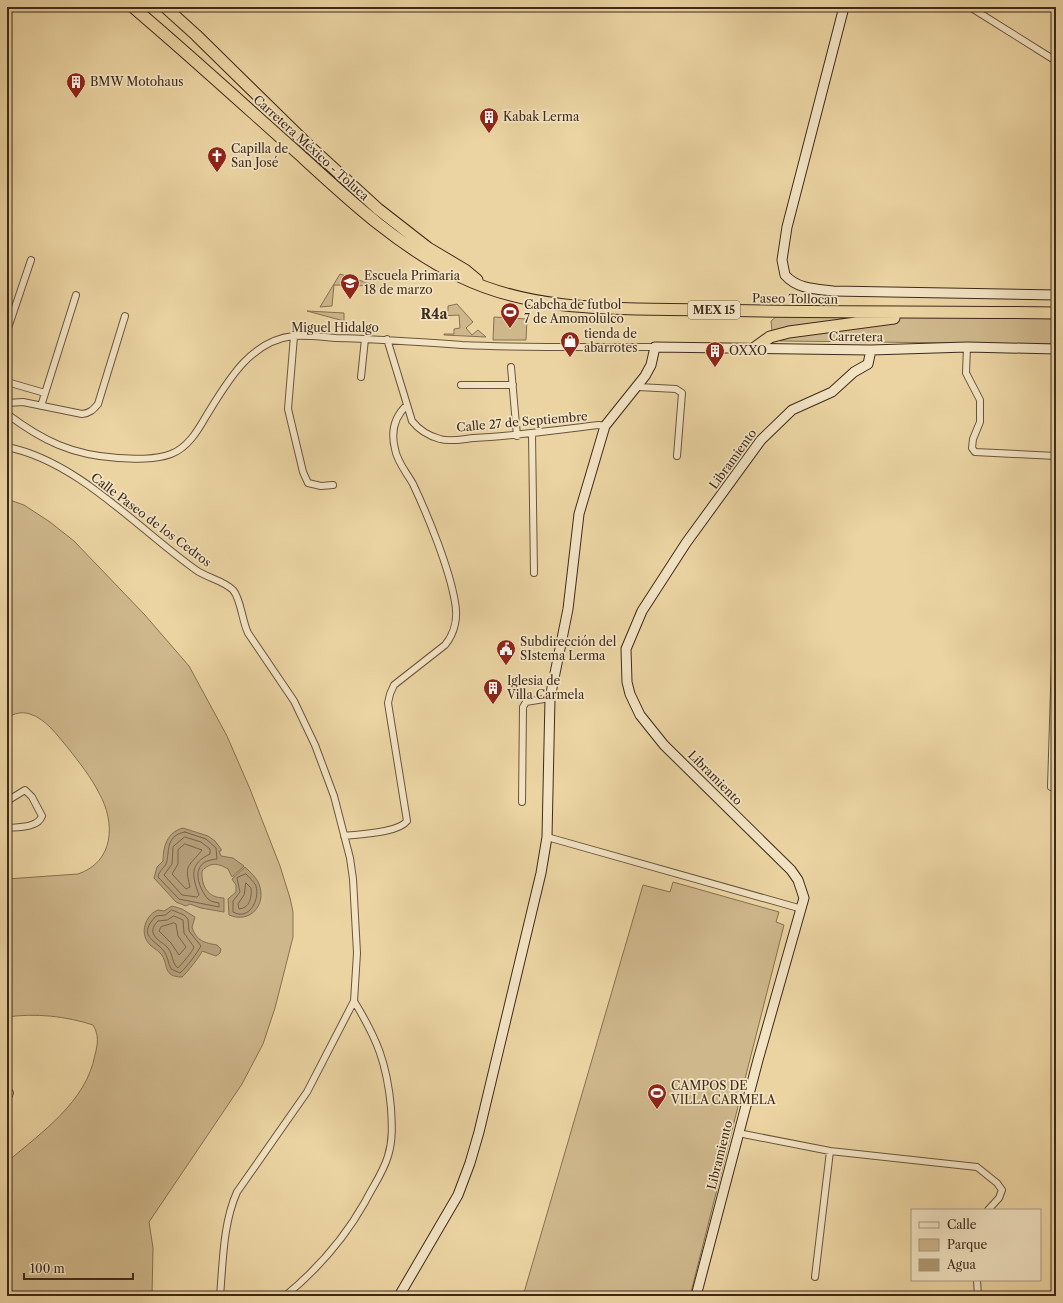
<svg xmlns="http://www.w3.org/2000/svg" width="1063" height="1303" font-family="'Libre Caslon Text',serif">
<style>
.green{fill:#ceb78b;stroke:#867053}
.water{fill:#b19a74;stroke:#836d50}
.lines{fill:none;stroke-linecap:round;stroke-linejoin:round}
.shore{stroke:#786248;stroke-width:1}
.street-casing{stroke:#6a543d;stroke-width:8}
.secondary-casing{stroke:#3f2a1b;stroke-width:11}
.highway-casing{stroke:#3f2a1b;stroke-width:13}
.street{stroke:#f2e3c3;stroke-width:6}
.secondary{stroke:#f2e3c3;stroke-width:9}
.highway{stroke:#ebd4a2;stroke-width:11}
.labels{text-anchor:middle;stroke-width:3.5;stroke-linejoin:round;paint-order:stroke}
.shield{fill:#f2e3c3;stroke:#75624d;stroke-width:1}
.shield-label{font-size:11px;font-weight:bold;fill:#3f2a1b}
.poi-label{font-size:12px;fill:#3f2a1b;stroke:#f2e3c3;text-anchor:start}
.street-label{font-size:12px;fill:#3f2a1b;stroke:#f2e3c3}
.quarter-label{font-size:14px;font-weight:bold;fill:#3f2a1b;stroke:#f2e3c3}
</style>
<rect width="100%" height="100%" fill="#ebd4a2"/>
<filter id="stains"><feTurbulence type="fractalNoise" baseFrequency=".005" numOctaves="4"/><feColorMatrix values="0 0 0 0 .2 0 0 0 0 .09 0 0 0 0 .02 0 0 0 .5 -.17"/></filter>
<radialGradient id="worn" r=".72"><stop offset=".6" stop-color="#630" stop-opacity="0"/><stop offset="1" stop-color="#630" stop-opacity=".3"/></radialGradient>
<!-- green -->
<path class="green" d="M340,274L377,286L334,285L332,306L320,307Z
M457,304L473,322L466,328L472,335L478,330L486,337L444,335V334H454V329L460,328L459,315L441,316V312L448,311V306Z
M307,311L344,313V321Z
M921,313L1056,319V344L780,341L772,331L771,321L777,316Z
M494,317L527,319L526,340H493Z
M7,499L24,505L50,522L74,541L144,614L189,666L227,736L250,789L280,866L290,898L293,912V937L275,1008L263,1044L242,1084L149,1222L153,1248L152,1296H7V1162C42,1132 86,1102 95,1055C98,1043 99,1035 93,1025C66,1016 35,1013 7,1017V879L78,874C114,862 116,823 99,793C91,777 79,762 68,748C57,735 46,719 30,714C21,711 15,714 7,717Z
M673,882L779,912L776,922L784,925L690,1296H523L643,885L670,892Z"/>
<!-- water -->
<path class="water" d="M183,828L208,836L215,841L221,849V851H219L221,856L233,858L244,866L232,877L228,869C218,863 210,862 202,871C201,886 208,898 224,898V912L201,908L190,904L186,906L176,902L154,878L157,867L163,861C163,847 167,832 183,828Z
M245,867C250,872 257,878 259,884C267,905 250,924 229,915L228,899L236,892V885L232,879Z
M172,906L182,909L195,917L192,927C196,941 205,943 217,945L221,949L220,953L216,956L202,951C202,954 185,975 182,977C162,977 169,964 161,954C157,949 150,947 147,941C140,930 147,914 158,910L164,911Z"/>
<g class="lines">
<!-- shore -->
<path class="shore" d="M185,832L206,839L216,848L217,859C210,860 202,861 199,869C195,877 202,893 208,899C211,902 215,902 219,903V907L179,899L158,877C159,870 166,867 167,861C169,849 167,835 185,832Z
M185,837L201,842L210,849V854C189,864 192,876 199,895L197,897L182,895L164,875L172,864L173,847Z
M185,844L202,850C189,867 184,863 190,887L186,889L172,874L178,864V850Z
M246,874C249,878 254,881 256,886C260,900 249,921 233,912V901L240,892L237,878Z
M246,883L251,888C252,897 250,908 239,909L238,904L244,895Z
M172,910L184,915L188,919L189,931L201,946C197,953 187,967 180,973L171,969C168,963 168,957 164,951C154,939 137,936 156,916L165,915Z
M174,916L183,920L184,933L194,947C193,951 181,965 178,968C172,964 173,954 168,948C164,943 157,941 154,935C151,930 154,925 158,921L167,920Z
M174,923L176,924L178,936L186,947L179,955L171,943L159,931L161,927Z"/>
<!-- street casing -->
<g class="street-casing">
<path id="street" d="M970,7L1056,61
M7,331L31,260
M294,336L288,409L303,472L308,483L321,486L333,485
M387,339L412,421C419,430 429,436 440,439C450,442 463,439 474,438C516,436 557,430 599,425L605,426
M967,347L966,373L980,400V422L973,439L972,448L975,452L1056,456
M511,367L517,436
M361,377L365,339
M7,382L45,393
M461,385H513
M638,387L676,389L682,393L677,456
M7,403L23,402L82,414C90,413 93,410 98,404L125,316
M41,406L76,295
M7,414C43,441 72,455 118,458C135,459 155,460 171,454C187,448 197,432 205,418C226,384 249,341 293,336C307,335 323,337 336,338C378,339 420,342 462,345C526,348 591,347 655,347
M532,434L534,573
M7,447C78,461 138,529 196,570C207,578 223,580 233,590C241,599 242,621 248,633L294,701L315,745L334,796L350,858L353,879L357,953L354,1001L307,1092L237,1192C223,1223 223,1262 220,1296
M1051,787L1056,626
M7,801L25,790L32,797L42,816C38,828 18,827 7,828
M522,802L523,707L526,702L550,698
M344,836C360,834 398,833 407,821L388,703L390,694L394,685L445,645C455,633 458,617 455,602C449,567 428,516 413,484C407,473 397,462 395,449C391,433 394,417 407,405
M547,837L802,909
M7,1089L10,1093L7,1100
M738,1133L830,1151L977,1167L997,1183L1002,1190L999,1198L988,1210
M815,1277L830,1151
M977,1280L978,1296
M285,1296C318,1269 344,1239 365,1202C373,1186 383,1173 388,1156C393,1140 392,1125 391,1108C387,1063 377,1039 354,1001"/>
</g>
<!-- secondary casing -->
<g class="secondary-casing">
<path id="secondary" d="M844,7L787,227L782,260L785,275C797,289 816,289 833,291L1056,295
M399,1296L458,1195L470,1163L479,1132L541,873L547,837L550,698L568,609L579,514L605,426L645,376L651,365L655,347L871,350L967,347L1056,349
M696,1296L758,1060L804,898L798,880L791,870L664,745L640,715L630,694L627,682L626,649L642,611L686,543L761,440L792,410L832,392L854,372L868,364L871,350"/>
</g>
<!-- highway casing -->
<g class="highway-casing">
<path id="highway" d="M133,7L163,33C209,73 254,114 300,155C350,201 399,247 461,277C537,314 627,308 709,310C825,313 940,311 1056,313
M165,7L196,35L306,143L378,209L428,248L465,270L477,280
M756,347L770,337L789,332L894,318"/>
</g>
<!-- street -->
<use href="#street" class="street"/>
<!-- secondary -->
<use href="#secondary" class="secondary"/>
<!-- highway -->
<use href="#highway" class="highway"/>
</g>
<!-- icons -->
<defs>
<g id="building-pin" transform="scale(1)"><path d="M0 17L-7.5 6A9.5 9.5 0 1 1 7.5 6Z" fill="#8f2418" stroke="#f2e3c3"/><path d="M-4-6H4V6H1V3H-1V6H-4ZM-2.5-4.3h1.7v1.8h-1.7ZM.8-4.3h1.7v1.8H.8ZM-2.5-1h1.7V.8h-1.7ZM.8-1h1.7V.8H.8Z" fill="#fff"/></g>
<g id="church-pin" transform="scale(1)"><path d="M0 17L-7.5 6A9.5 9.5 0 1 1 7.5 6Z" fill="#8f2418" stroke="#f2e3c3"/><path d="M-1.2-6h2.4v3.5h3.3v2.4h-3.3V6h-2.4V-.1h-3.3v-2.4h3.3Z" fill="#fff"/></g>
<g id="school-pin" transform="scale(1)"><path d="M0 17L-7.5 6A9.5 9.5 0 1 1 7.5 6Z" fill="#8f2418" stroke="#f2e3c3"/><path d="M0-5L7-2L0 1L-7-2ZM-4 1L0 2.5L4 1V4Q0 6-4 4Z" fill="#fff"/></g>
<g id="stadium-pin" transform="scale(1)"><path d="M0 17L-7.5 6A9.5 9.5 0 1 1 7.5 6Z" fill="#8f2418" stroke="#f2e3c3"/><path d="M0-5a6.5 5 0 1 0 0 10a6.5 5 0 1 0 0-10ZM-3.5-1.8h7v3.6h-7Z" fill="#fff"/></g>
<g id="shop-pin" transform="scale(1)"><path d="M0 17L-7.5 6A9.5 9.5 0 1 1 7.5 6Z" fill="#8f2418" stroke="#f2e3c3"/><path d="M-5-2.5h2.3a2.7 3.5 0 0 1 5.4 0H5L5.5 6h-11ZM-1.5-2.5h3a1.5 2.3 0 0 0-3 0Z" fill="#fff"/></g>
<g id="civic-pin" transform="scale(1)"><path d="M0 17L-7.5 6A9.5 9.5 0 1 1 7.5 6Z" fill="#8f2418" stroke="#f2e3c3"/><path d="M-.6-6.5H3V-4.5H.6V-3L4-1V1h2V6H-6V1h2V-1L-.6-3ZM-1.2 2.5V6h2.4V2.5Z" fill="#fff"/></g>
</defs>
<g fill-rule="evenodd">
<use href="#building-pin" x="76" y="82"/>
<use href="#building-pin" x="489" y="117"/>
<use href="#church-pin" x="217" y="156"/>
<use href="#school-pin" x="350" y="283"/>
<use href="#stadium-pin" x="510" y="312"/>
<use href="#shop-pin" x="570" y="341"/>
<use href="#building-pin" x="715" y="351"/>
<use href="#civic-pin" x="506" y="649"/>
<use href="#building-pin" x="493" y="688"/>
<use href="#stadium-pin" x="657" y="1093"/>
</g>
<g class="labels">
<!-- shield labels -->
<rect class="shield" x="688" y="301" width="52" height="18" rx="3"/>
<g class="shield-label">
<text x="714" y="314">MEX 15</text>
</g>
<!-- poi labels -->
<g class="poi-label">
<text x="90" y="86">BMW Motohaus</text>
<text x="503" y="121">Kabak Lerma</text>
<text x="231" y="153">Capilla de<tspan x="231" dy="14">San José</tspan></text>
<text x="364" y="280">Escuela Primaria<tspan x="364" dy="14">18 de marzo</tspan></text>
<text x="524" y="309">Cabcha de futbol<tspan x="524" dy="14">7 de Amomolulco</tspan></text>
<text x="584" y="338">tienda de<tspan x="584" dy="14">abarrotes</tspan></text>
<text x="729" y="355">OXXO</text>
<text x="520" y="646">Subdirección del<tspan x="520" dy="14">SIstema Lerma</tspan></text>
<text x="507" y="685">Iglesia de<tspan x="507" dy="14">Villa Carmela</tspan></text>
<text x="671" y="1090">CAMPOS DE<tspan x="671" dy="14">VILLA CARMELA</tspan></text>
</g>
<!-- street labels -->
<g class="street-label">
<text transform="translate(311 148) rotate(42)" y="4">Carretera México - Toluca</text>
<text transform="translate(795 299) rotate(1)" y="4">Paseo Tollocan</text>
<text x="335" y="332">Miguel Hidalgo</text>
<text transform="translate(856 337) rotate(1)" y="4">Carretera</text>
<text transform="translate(522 422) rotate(-5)" y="4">Calle 27 de Septiembre</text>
<text transform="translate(733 459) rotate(-54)" y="4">Libramiento</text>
<text transform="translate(151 520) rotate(37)" y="4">Calle Paseo de los Cedros</text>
<text transform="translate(715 778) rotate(45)" y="4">Libramiento</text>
<text transform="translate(720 1155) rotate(-76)" y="4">Libramiento</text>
</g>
<!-- quarter labels -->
<g class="quarter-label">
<text x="434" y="319">R4a</text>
</g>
</g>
<!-- margin -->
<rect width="1063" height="1303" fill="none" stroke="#ebd4a2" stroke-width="24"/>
<rect x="8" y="8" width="1047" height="1287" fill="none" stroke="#3f2a1b" stroke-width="2"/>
<rect x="12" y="12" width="1039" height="1279" fill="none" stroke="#3f2a1b"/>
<!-- legend -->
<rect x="911" y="1209" width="130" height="72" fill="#f2e3c3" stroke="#aa9980"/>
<rect x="919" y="1222" width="20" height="6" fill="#f2e3c3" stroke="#aa9980"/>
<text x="947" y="1229" font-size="12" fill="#3f2a1b">Calle</text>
<rect x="919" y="1239" width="20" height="12" fill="#ceb78b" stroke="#aa9980"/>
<text x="947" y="1249" font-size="12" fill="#3f2a1b">Parque</text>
<rect x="919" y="1259" width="20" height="12" fill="#b19a74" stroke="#aa9980"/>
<text x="947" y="1269" font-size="12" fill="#3f2a1b">Agua</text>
<!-- scale -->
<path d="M24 1273v6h109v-6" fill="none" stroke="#3f2a1b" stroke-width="2"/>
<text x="30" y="1273" font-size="12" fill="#3f2a1b" stroke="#f2e3c3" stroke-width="3" paint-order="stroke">100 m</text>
<rect width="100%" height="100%" filter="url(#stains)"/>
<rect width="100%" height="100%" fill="url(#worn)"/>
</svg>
